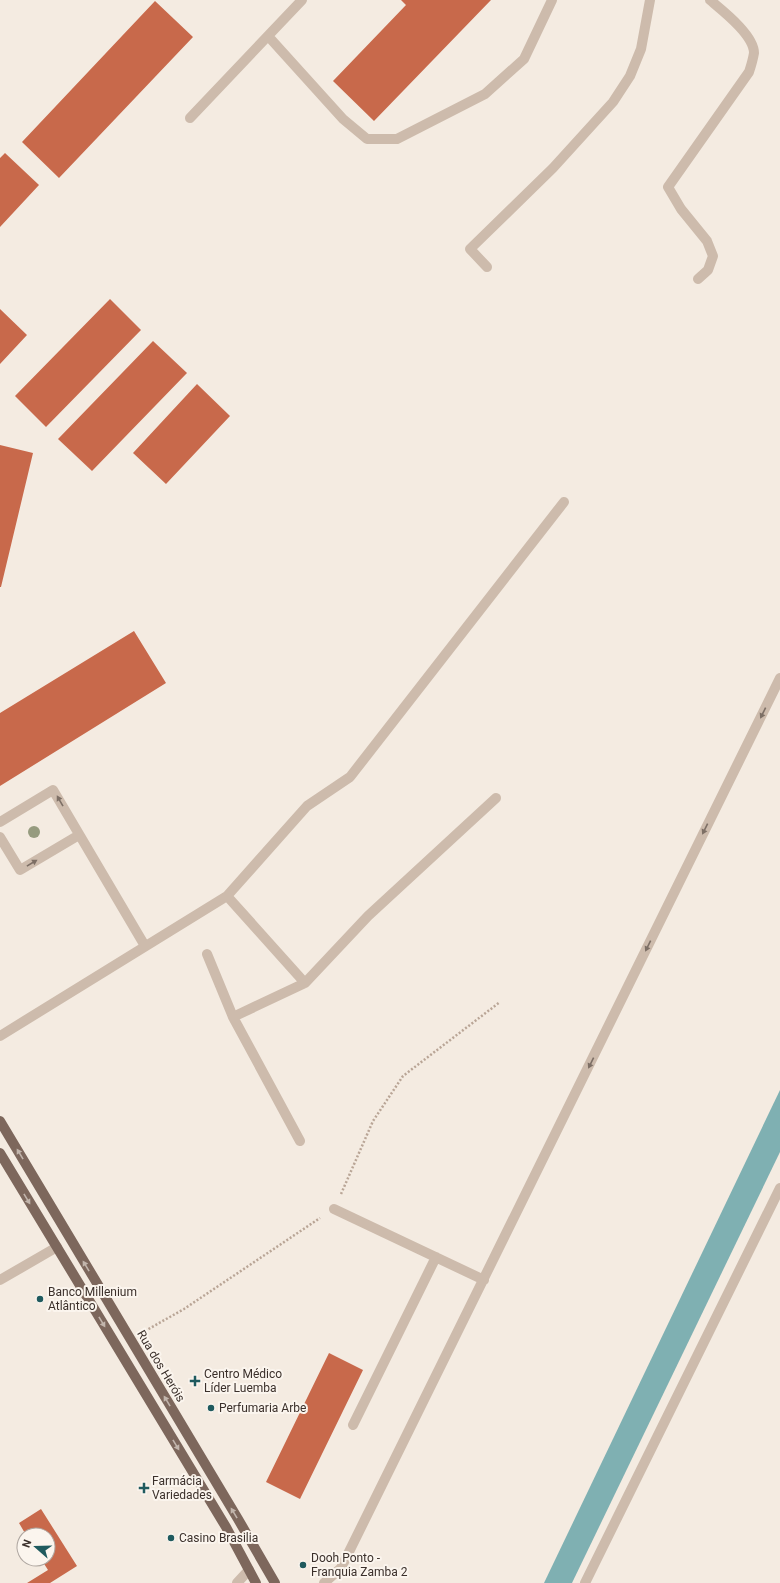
<svg xmlns="http://www.w3.org/2000/svg" width="780" height="1583" font-family="Roboto,sans-serif">
<style>
.water{fill:#7fb0b2}
.building{fill:#c8694b}
.lines{fill:none;stroke-linecap:round;stroke-linejoin:round}
.path{stroke:#b9a596;stroke-width:2.5;stroke-dasharray:2 2;stroke-linecap:butt}
.service{stroke:#cdbbac;stroke-width:10}
.minor{stroke:#cdbbac;stroke-width:10}
.primary{stroke:#7d675c;stroke-width:10}
.tree{fill:#969b7f}
.oneway{fill:#7d6f65}
.oneway2{fill:#c2b5ac}
.poi-dot{fill:#1f5a5e;stroke:#fbf5ee;stroke-width:1.5}
.labels{text-anchor:middle;stroke-width:4;stroke-linejoin:round;paint-order:stroke}
.poi-label{font-size:12px;fill:#3b302b;stroke:#fbf5ee;text-anchor:start}
.street-label{font-size:12px;fill:#3b302b;stroke:#fbf5ee}
</style>
<rect width="100%" height="100%" fill="#f4ebe1"/>
<!-- water -->
<path class="water" d="M780,1090V1152L572,1583H544Z"/>
<!-- building -->
<path class="building" d="M401,0H491L374,121L333,81L406,5Z
M155,1L193,37L59,178L22,142Z
M5,153L39,185L0,227V158Z
M110,299L141,330L46,427L15,396Z
M0,309L27,335L0,364Z
M153,341L187,373L92,471L58,439Z
M197,384L230,416L166,484L133,453Z
M0,445L33,453L1,587H0Z
M134,631L166,683L0,786V713Z
M329,1353L363,1370L300,1499L266,1482Z
M41,1509L77,1566L50,1583H27L48,1570L41,1559H48V1535H26L19,1523Z"/>
<g class="lines">
<!-- path -->
<path class="path" d="M341,1194L373,1121L403,1076L500,1002
M145,1331L184,1309L320,1218"/>
<!-- service -->
<path class="service" d="M268,36L343,119L367,139H397L485,94L524,59L552,0
M190,118L302,0
M487,267L470,249L553,168L613,102L630,76L641,49L650,0
M698,279L708,270L713,256L707,241L681,209L668,187L749,72C751,66 753,59 754,53C754,35 723,11 710,0
M0,822L53,790L145,946
M0,837L20,870L79,835
M227,896L305,983
M207,954L233,1017L300,1141
M233,1017L305,983L368,916L496,798
M0,1036L227,896L307,806L350,777L564,502"/>
<!-- minor -->
<path class="minor" d="M334,1209L484,1280
M0,1280L57,1247
M353,1425L436,1257
M237,1583L249,1570
M324,1583L341,1568L780,678
M585,1583L780,1188"/>
<!-- primary -->
<path class="primary" d="M0,1121L238,1519L275,1583
M0,1153L226,1527L256,1583"/>
</g>
<!-- trees -->
<circle class="tree" cx="34" cy="832" r="6"/>
<!-- one-way arrows -->
<defs><path id="oneway-solid" d="M-6-.8H1V-3.2L6.5 0L1 3.2V.8H-6Z"/></defs>
<g class="oneway">
<use href="#oneway-solid" transform="translate(763 713) rotate(116)"/>
<use href="#oneway-solid" transform="translate(60 801) rotate(-120)"/>
<use href="#oneway-solid" transform="translate(705 829) rotate(116)"/>
<use href="#oneway-solid" transform="translate(32 863) rotate(-31)"/>
<use href="#oneway-solid" transform="translate(648 946) rotate(116)"/>
<use href="#oneway-solid" transform="translate(591 1063) rotate(116)"/>
</g>
<g class="oneway2">
<use href="#oneway-solid" transform="translate(20 1154) rotate(-121)"/>
<use href="#oneway-solid" transform="translate(27 1199) rotate(59)"/>
<use href="#oneway-solid" transform="translate(86 1266) rotate(-121)"/>
<use href="#oneway-solid" transform="translate(102 1322) rotate(59)"/>
<use href="#oneway-solid" transform="translate(167 1401) rotate(-121)"/>
<use href="#oneway-solid" transform="translate(176 1445) rotate(59)"/>
<use href="#oneway-solid" transform="translate(234 1513) rotate(-121)"/>
</g>
<!-- markers -->
<g class="poi-dot">
<circle cx="40" cy="1299" r="4"/>
<path d="M193 1375h4v4h4v4h-4v4h-4v-4h-4v-4h4z"/>
<circle cx="211" cy="1408" r="4"/>
<path d="M142 1482h4v4h4v4h-4v4h-4v-4h-4v-4h4z"/>
<circle cx="171" cy="1538" r="4"/>
<circle cx="303" cy="1565" r="4"/>
</g>
<g class="labels">
<!-- poi labels -->
<g class="poi-label">
<text x="48" y="1296">Banco Millenium<tspan x="48" dy="14">Atlântico</tspan></text>
<text x="204" y="1378">Centro Médico<tspan x="204" dy="14">Líder Luemba</tspan></text>
<text x="219" y="1412">Perfumaria Arbe</text>
<text x="152" y="1485">Farmácia<tspan x="152" dy="14">Variedades</tspan></text>
<text x="179" y="1542">Casino Brasilia</text>
<text x="311" y="1562">Dooh Ponto -<tspan x="311" dy="14">Franquia Zamba 2</tspan></text>
</g>
<!-- street labels -->
<g class="street-label">
<text transform="translate(161 1366) rotate(59)" y="4">Rua dos Heróis</text>
</g>
</g>
<!-- north arrow -->
<g transform="translate(36 1547) rotate(290)"><circle r="19" fill="#fbf5ee" stroke="#aea6a0"/>
<path d="M0-3L7 15L0 10L-7 15Z" fill="#1f5a5e"/>
<text y="-6" font-size="11" font-weight="bold" text-anchor="middle" fill="#3b302b">N</text>
</g>
</svg>
